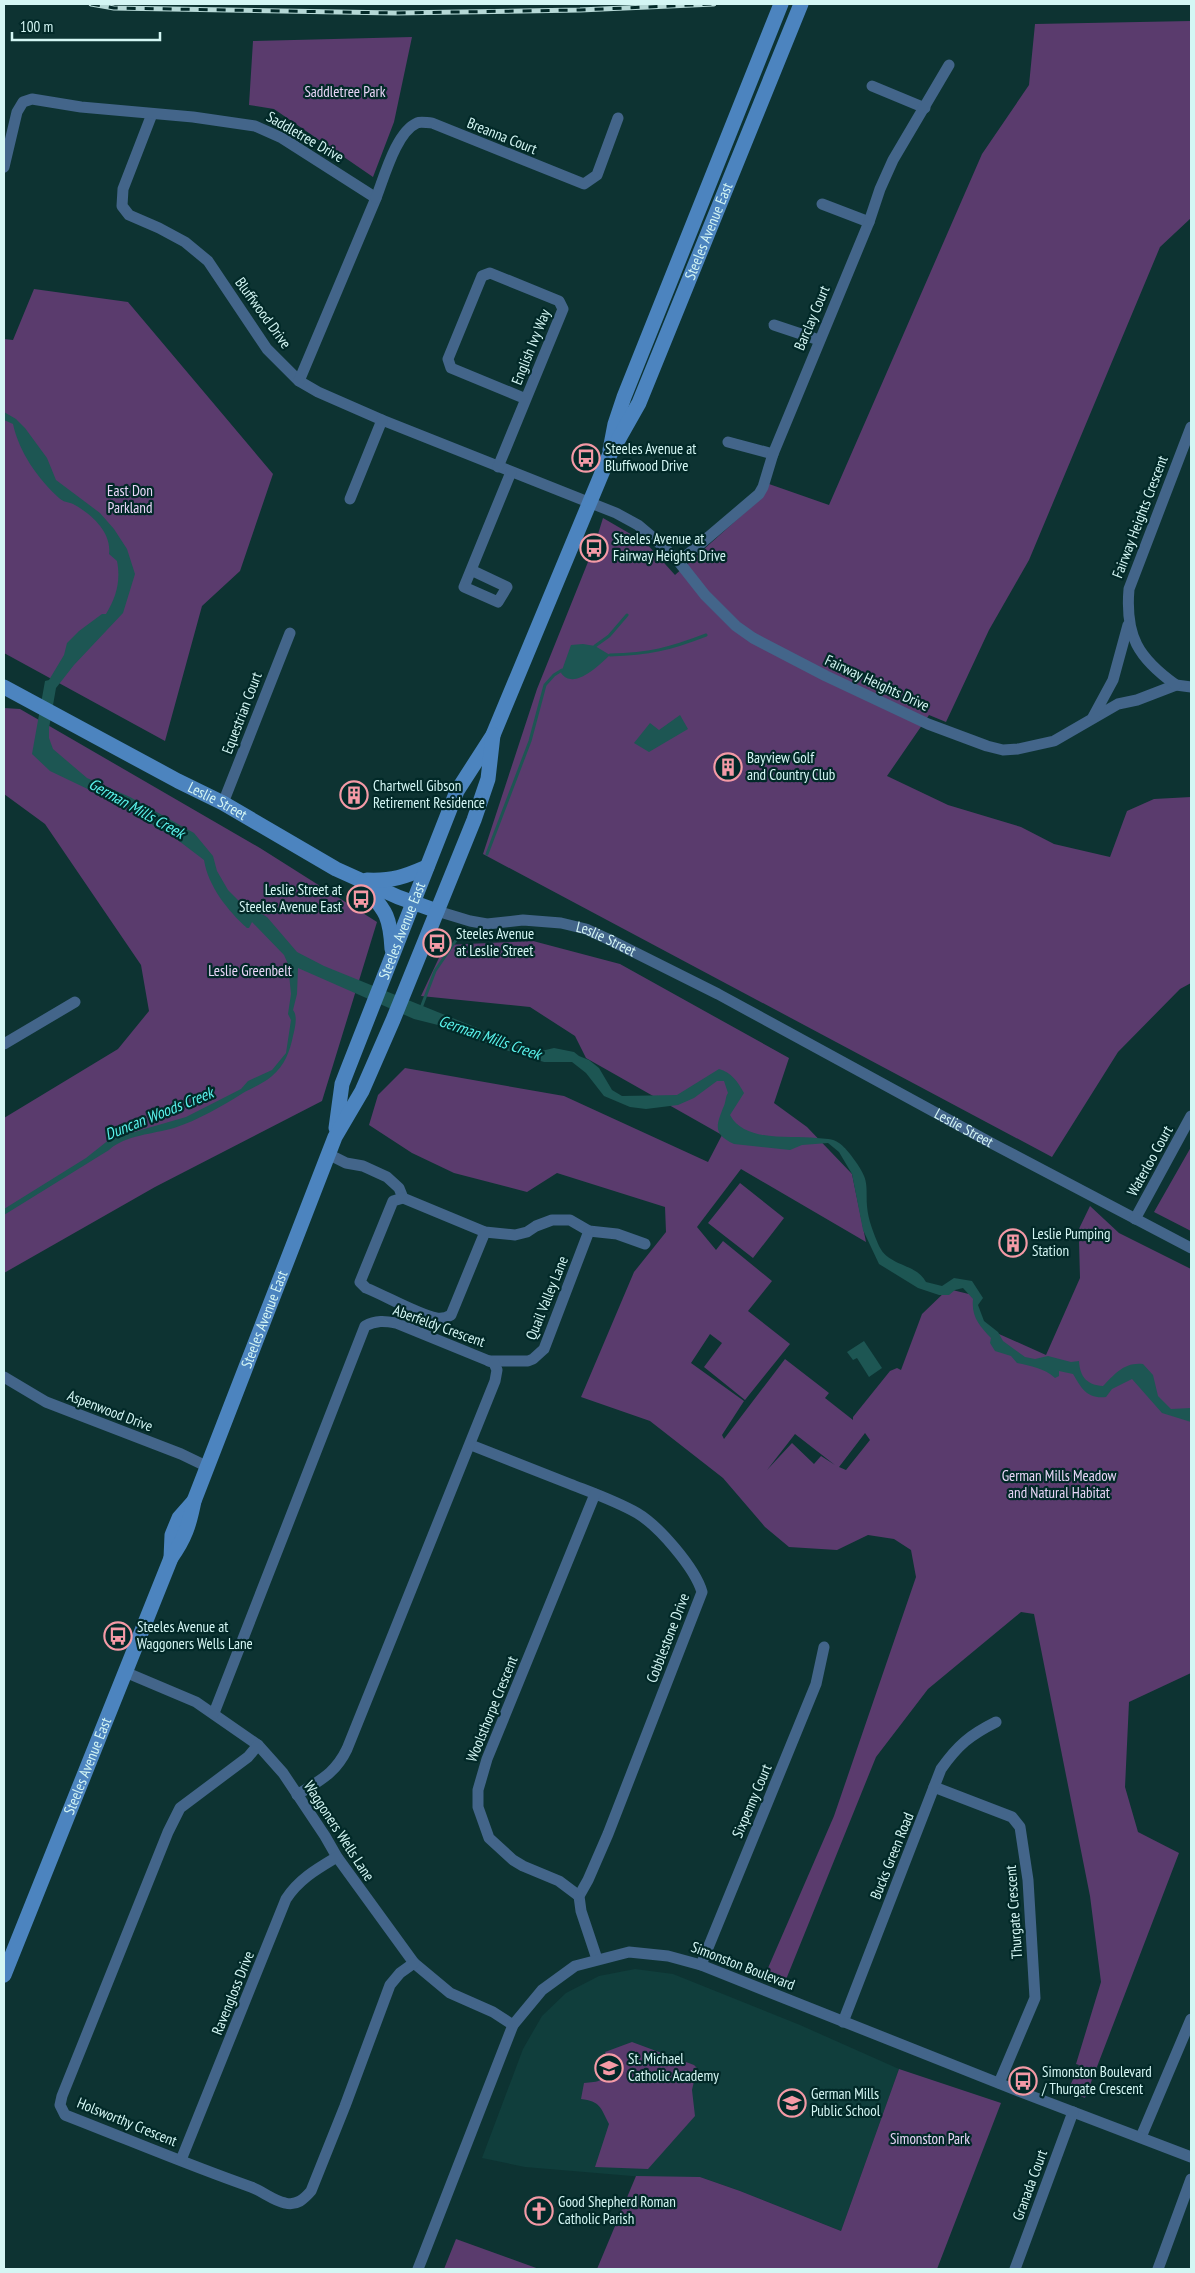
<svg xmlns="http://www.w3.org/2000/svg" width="1195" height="2273" font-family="'PT Sans Narrow',sans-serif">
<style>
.built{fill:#103e3c}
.green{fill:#5a3b6d;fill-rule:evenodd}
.water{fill:#1d5653}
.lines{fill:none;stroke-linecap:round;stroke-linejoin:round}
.stream{stroke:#1d5653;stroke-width:3}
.street{stroke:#43658a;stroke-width:11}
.secondary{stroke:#4c84bf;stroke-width:15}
.rail-casing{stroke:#b5d8d6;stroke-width:5}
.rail{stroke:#022928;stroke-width:3;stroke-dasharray:9;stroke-linecap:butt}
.labels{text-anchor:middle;stroke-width:4.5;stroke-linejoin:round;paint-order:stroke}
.park-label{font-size:15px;fill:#e9d6f8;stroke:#022928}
.street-label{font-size:15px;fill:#d4f6f4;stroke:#022928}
.poi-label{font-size:15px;fill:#d4f6f4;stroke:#022928;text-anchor:start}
.water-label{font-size:16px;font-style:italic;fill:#59f2eb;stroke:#022928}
</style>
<rect width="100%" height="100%" fill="#0d3332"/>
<!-- built -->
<path class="built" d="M635,1969L673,1974L800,2025L899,2069L841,2231L740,2191L700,2177H644L525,2167L482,2158L523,2049L542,2016L566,1993L599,1976Z"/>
<!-- green -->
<path class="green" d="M1191,21V218L1160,247L1029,560L989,630L946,722L929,715L887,776L948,805L1021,827L1054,844L1110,857L1127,811L1154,799L1191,797V983L1180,989L1118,1052L1052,1157L483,854L537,689L594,547L603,518L646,543L675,575L760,499L769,484L829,505L982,154L1029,85L1035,24Z
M412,37L394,122L373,177L274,109L249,105L253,41Z
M34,289L128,302L273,474L240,571L202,606L165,741L4,653V339L13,340Z
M4,708L20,709L260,848L377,922L322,1101L155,1187L4,1273V1118L118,1049L149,1011L141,965L45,824L4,794Z
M533,941L620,964L789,1058L774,1103L807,1127L852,1174L866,1242L741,1169L697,1227L716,1250L723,1241L772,1281L748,1311L790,1344L745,1400L704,1367L722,1343L710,1334L691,1363L744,1401L722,1435L724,1439L785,1359L829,1393L825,1398L853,1420V1417L890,1371L897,1368L901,1370L922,1314L948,1289L973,1295L981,1326L1046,1355L1080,1278L1079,1241L1076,1235L1090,1206L1119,1233L1191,1269V1673L1129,1702L1125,1787L1138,1832L1179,1853L1085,2098L1068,2091L1079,2065L1076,2064L1101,1982L1090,1896L1034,1614L1021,1612L928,1689L876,1757L785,1982L765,1975L834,1816L916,1577L911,1550L894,1539L868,1535L837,1550L789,1547L765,1527L723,1478L650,1421L581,1397L634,1272L666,1232L665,1207L557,1173L527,1192L454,1173L412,1153L369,1125L378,1095L405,1068L564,1096L708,1162L722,1135L586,1058L575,1036L530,1007L421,996L445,945ZM865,1433L870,1440L846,1470L839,1467ZM795,1434L835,1465L821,1456L814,1464L792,1443L767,1470Z
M1191,1147V1231L1154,1212Z
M740,1183L784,1218L753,1258L708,1223Z
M632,2042L694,2065L697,2068L692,2090L695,2116L648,2169L595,2167L609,2124C601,2108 600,2101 581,2099L584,2083C598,2082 607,2081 612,2066L605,2052Z
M899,2069L1001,2103L937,2269H597L636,2176L700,2177L740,2191L841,2231Z
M456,2239L539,2269H444Z"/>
<!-- water -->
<path class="water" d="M4,412L16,419L25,428L47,458L56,480L100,513L114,529L127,549L135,574L123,613L74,665L56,688L49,728V738L53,749L87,778L130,797L194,833L213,856L217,871L228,890L239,901L267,917L297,952L324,966L529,1049L537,1052L554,1048L574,1052L579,1056L589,1060L599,1068L612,1090L622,1096L677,1095L719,1069C731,1072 738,1082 744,1093L730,1115C745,1143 790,1135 817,1138C824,1139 833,1138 839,1143C846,1147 862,1169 864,1176C868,1185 866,1197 867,1206C868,1220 874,1234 879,1246C889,1267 916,1263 926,1282L942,1286L954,1278L972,1281L983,1298L978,1305L984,1321L998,1332L1003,1341L1025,1357L1035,1359L1048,1356L1071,1362L1079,1361C1080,1377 1087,1385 1103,1386C1115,1374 1124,1362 1143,1364L1153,1375L1158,1396L1171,1409L1191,1408V1422L1162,1413L1132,1379L1112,1389L1106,1397C1087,1399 1082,1389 1073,1374L1059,1371V1376L1055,1378C1044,1368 1031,1366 1017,1363L1011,1356L995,1351L990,1343L991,1338C980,1326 971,1317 973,1299L963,1288L955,1290L949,1295H939L918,1288L879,1264L863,1230L852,1174L839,1152L828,1143L802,1145L790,1150L734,1144C713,1134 716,1126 723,1108C726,1103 725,1097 728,1093L724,1081H717L694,1098L678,1105L646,1109L630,1107L604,1096L586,1073L572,1062H544L509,1051L438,1025L414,1019L298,968L297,994L293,1010C298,1016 295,1028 293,1036C290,1051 285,1065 272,1076C264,1083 252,1088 243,1093C221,1107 198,1120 174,1128C154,1134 125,1135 109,1150L4,1215V1209L86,1158L110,1139L186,1117L241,1089L248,1081L272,1070L286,1053L291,1020L288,1014L291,994L288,964L284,955L252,922L249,928H247C228,911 208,886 204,860L175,838L154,826L142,815L50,771L32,754L45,681L49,680L64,655L67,643L79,631L102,614H106C116,598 121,581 117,561L109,554C112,533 92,514 73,504C68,502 63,502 59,498C38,479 19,452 13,424L4,420Z
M583,644L595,646L610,655C599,665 574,691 561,673L571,645Z
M680,715L688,729L649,752L634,743L650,723L659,730Z
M864,1341L882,1368L869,1377L857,1358L853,1360L847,1352Z"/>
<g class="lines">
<!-- stream -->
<path class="stream" d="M595,646L609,636L627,615
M610,655C649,654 670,649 706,635
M487,854L530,741L545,685L554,675L562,670
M421,1008L435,971L463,930"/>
<!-- street -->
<g class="street">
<path d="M872,86L925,108"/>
<path d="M152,114L123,189L122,206L129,215L159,228L185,242L208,261L267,349L299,381L318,392L382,420L616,513L638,525L657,541L679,562L705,595L736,626L753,638L826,676L928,724L987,746L1003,750L1018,749L1054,741L1118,704L1137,700L1176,685L1191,687"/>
<path d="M4,167L17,112L23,102L32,99L81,107L193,117L255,126L282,138L376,198L299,381"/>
<path d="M376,198C384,178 396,132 417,123C421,121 427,123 432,123L584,184L597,175L618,118"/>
<path d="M822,204L869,222"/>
<path d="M774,325L819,340"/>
<path d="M728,442L773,454"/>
<path d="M498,467C520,414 541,362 563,309L559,301L490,273L482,276L448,359L451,368L526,399"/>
<path d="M350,499L382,420"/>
<path d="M679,562L759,494L763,487L773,454L869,222L880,189L893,160L949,65"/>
<path d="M471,570L507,587L498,602L464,587L511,472"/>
<path d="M1176,685C1138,658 1125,636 1129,589L1191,427"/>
<path d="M1093,717L1113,680L1128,625"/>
<path d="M223,803L290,633"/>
<path id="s1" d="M437,911L470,921L487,924L523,920L561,923L586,929L610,940L718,994L995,1145L1191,1248"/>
<path d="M4,1044L75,1002"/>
<path d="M328,1154L346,1163L363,1166L387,1177L399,1188L403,1198L485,1232L515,1235L527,1232L536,1226L552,1220H570L589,1231L617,1234L645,1244"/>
<path d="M403,1198L393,1201L360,1282L366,1288C386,1296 417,1314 436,1318C441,1319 446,1318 451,1315L485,1232"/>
<path d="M1135,1219L1191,1116"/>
<path d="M489,1361H528L533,1359L544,1349L589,1231"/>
<path d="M4,1377L46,1402L181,1454L208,1467"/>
<path d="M471,1445C504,1458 537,1471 570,1484C593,1493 616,1501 637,1513C659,1526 695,1568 702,1592L608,1834L588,1880L579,1896L581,1911L597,1959"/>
<path d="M125,1672L196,1702L258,1745L283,1773L325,1836L337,1857L414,1963L450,1993L493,2012L513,2025"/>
<path d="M214,1713L365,1326C376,1320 385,1321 396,1323L494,1363L497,1370L495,1381L347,1749C335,1774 320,1780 297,1795"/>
<path d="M258,1745L248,1757L180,1808L168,1832L62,2096L60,2105L65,2115C127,2139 188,2165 251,2187C262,2191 274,2201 285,2203C297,2206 304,2199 311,2191L345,2106L390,1985L400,1973L414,1963"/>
<path d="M934,1787L1012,1817L1020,1827L1028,1880L1035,1998L999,2083"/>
<path d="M579,1896L559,1881L523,1866L513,1860L489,1838L478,1807V1790L487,1759L595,1494"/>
<path d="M701,1965L816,1684L824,1647"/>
<path d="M843,2022L941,1769C958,1745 970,1735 996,1722"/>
<path d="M1141,2137L1191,2019"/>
<path d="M181,2160L286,1899C299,1879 317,1869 337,1857"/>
<path d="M418,2269L513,2025L542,1990L575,1966L629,1952L668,1956L701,1965L1026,2094L1191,2157"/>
<path d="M1015,2269L1073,2112"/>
<path d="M1158,2269L1191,2179"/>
</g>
<!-- secondary -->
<g class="secondary">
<path d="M610,450L615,424L624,397L781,4"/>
<path id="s2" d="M4,687L178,781L223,803L336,869L398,897L437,911"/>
<path d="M367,880C393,881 404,877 427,867"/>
<path d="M361,882C384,910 390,912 392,949"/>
<path id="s3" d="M336,1128L342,1084L349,1066L457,791L493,735L609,456L639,403L801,4"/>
<path d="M171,1558L172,1535L179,1518L194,1501"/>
<path id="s4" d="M4,1975L171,1558C185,1538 189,1526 194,1501L335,1137L362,1091L393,1020L474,820L488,779L493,735"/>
</g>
<!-- rail casing -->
<g class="rail-casing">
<path id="rail" d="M91,4L114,8L395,13L580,10L714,4"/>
</g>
<!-- rail -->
<use href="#rail" class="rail"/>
</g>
<!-- icons -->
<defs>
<g id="bus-ring" transform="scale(1.4375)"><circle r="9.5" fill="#022928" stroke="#f49aa6" stroke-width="1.5"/><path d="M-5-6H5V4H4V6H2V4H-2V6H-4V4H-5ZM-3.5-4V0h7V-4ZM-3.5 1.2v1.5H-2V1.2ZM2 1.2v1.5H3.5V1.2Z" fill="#f49aa6"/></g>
<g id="building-ring" transform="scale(1.4375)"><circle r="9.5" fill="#022928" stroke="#f49aa6" stroke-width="1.5"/><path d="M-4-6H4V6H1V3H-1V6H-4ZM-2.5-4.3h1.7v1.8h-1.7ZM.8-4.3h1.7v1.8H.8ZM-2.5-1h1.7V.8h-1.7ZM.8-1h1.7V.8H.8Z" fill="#f49aa6"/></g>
<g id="school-ring" transform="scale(1.4375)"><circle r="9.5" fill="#022928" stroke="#f49aa6" stroke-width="1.5"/><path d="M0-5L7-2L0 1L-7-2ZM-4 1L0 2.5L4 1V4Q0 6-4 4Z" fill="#f49aa6"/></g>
<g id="church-ring" transform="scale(1.4375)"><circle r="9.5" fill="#022928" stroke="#f49aa6" stroke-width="1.5"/><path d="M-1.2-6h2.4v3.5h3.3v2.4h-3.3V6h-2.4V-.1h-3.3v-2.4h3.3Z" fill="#f49aa6"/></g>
</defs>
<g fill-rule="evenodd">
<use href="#bus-ring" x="586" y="458"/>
<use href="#bus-ring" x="594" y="548"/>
<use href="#building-ring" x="728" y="767"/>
<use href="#building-ring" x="354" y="795"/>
<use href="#bus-ring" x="361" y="899"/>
<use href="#bus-ring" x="437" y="943"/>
<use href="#building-ring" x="1013" y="1243"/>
<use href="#bus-ring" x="118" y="1636"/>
<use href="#school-ring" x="609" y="2068"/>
<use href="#bus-ring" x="1023" y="2081"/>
<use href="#school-ring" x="792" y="2103"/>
<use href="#church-ring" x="539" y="2211"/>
</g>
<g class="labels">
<!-- park labels -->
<g class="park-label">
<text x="345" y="97">Saddletree Park</text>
<text x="130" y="496">East Don<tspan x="130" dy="17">Parkland</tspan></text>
<text x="250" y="976">Leslie Greenbelt</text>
<text x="1059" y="1481">German Mills Meadow<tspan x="1059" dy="17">and Natural Habitat</tspan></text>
<text x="930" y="2144">Simonston Park</text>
</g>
<!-- street labels -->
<g class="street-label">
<text transform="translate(502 136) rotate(22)" y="5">Breanna Court</text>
<text transform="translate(305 137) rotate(30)" y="5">Saddletree Drive</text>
<text dy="5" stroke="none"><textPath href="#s3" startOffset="974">Steeles Avenue East</textPath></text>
<text transform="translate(263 313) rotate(54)" y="5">Bluffwood Drive</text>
<text transform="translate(812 318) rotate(-67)" y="5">Barclay Court</text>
<text transform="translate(531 347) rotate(-68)" y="5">English Ivy Way</text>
<text transform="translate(1140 517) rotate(-69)" y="5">Fairway Heights Crescent</text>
<text transform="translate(877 683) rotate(25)" y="5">Fairway Heights Drive</text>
<text transform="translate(242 713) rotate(-69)" y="5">Equestrian Court</text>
<text dy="5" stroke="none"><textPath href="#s2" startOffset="242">Leslie Street</textPath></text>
<text dy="5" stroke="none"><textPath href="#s3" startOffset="209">Steeles Avenue East</textPath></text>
<text dy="5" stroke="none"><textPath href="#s1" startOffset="174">Leslie Street</textPath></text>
<text dy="5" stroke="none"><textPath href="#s1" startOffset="579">Leslie Street</textPath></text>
<text transform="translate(1150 1161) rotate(-61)" y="5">Waterloo Court</text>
<text transform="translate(547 1298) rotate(-68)" y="5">Quail Valley Lane</text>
<text dy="5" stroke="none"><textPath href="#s4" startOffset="706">Steeles Avenue East</textPath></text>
<text transform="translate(439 1326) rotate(20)" y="5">Aberfeldy Crescent</text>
<text transform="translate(110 1411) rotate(21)" y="5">Aspenwood Drive</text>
<text transform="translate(668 1638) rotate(-69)" y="5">Cobblestone Drive</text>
<text transform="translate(492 1709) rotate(-68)" y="5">Woolsthorpe Crescent</text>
<text dy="5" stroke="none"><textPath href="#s4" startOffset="225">Steeles Avenue East</textPath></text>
<text transform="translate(752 1801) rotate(-67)" y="5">Sixpenny Court</text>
<text transform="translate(339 1831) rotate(57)" y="5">Waggoners Wells Lane</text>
<text transform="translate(892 1856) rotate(-68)" y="5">Bucks Green Road</text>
<text transform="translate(1014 1912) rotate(-94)" y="5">Thurgate Crescent</text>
<text transform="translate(743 1966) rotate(21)" y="5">Simonston Boulevard</text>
<text transform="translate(233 1993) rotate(-68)" y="5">Ravengloss Drive</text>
<text transform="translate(127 2122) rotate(22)" y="5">Holsworthy Crescent</text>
<text transform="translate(1030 2185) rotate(-70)" y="5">Granada Court</text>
</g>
<!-- poi labels -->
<g class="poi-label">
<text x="605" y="454">Steeles Avenue at<tspan x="605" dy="17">Bluffwood Drive</tspan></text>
<text x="613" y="544">Steeles Avenue at<tspan x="613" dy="17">Fairway Heights Drive</tspan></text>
<text x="747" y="763">Bayview Golf<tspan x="747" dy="17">and Country Club</tspan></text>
<text x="373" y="791">Chartwell Gibson<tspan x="373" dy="17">Retirement Residence</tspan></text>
<text x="342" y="895" text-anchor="end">Leslie Street at<tspan x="342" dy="17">Steeles Avenue East</tspan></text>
<text x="456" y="939">Steeles Avenue<tspan x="456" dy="17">at Leslie Street</tspan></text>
<text x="1032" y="1239">Leslie Pumping<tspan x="1032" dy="17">Station</tspan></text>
<text x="137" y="1632">Steeles Avenue at<tspan x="137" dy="17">Waggoners Wells Lane</tspan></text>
<text x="628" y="2064">St. Michael<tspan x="628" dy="17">Catholic Academy</tspan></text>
<text x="1042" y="2077">Simonston Boulevard<tspan x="1042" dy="17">/ Thurgate Crescent</tspan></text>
<text x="811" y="2099">German Mills<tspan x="811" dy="17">Public School</tspan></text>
<text x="558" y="2207">Good Shepherd Roman<tspan x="558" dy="17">Catholic Parish</tspan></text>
</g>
<!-- water labels -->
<g class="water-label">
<text transform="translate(137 808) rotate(29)" y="6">German Mills Creek</text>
<text transform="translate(490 1037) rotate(19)" y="6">German Mills Creek</text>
<text transform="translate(159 1113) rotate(-22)" y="6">Duncan Woods Creek</text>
</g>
</g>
<!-- border -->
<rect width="1195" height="2273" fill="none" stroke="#d4f6f4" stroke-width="10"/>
<!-- scale -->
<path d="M12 32v8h148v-8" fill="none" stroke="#d4f6f4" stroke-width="2.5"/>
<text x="20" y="32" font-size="15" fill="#d4f6f4" stroke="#022928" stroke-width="4" paint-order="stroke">100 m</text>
</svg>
